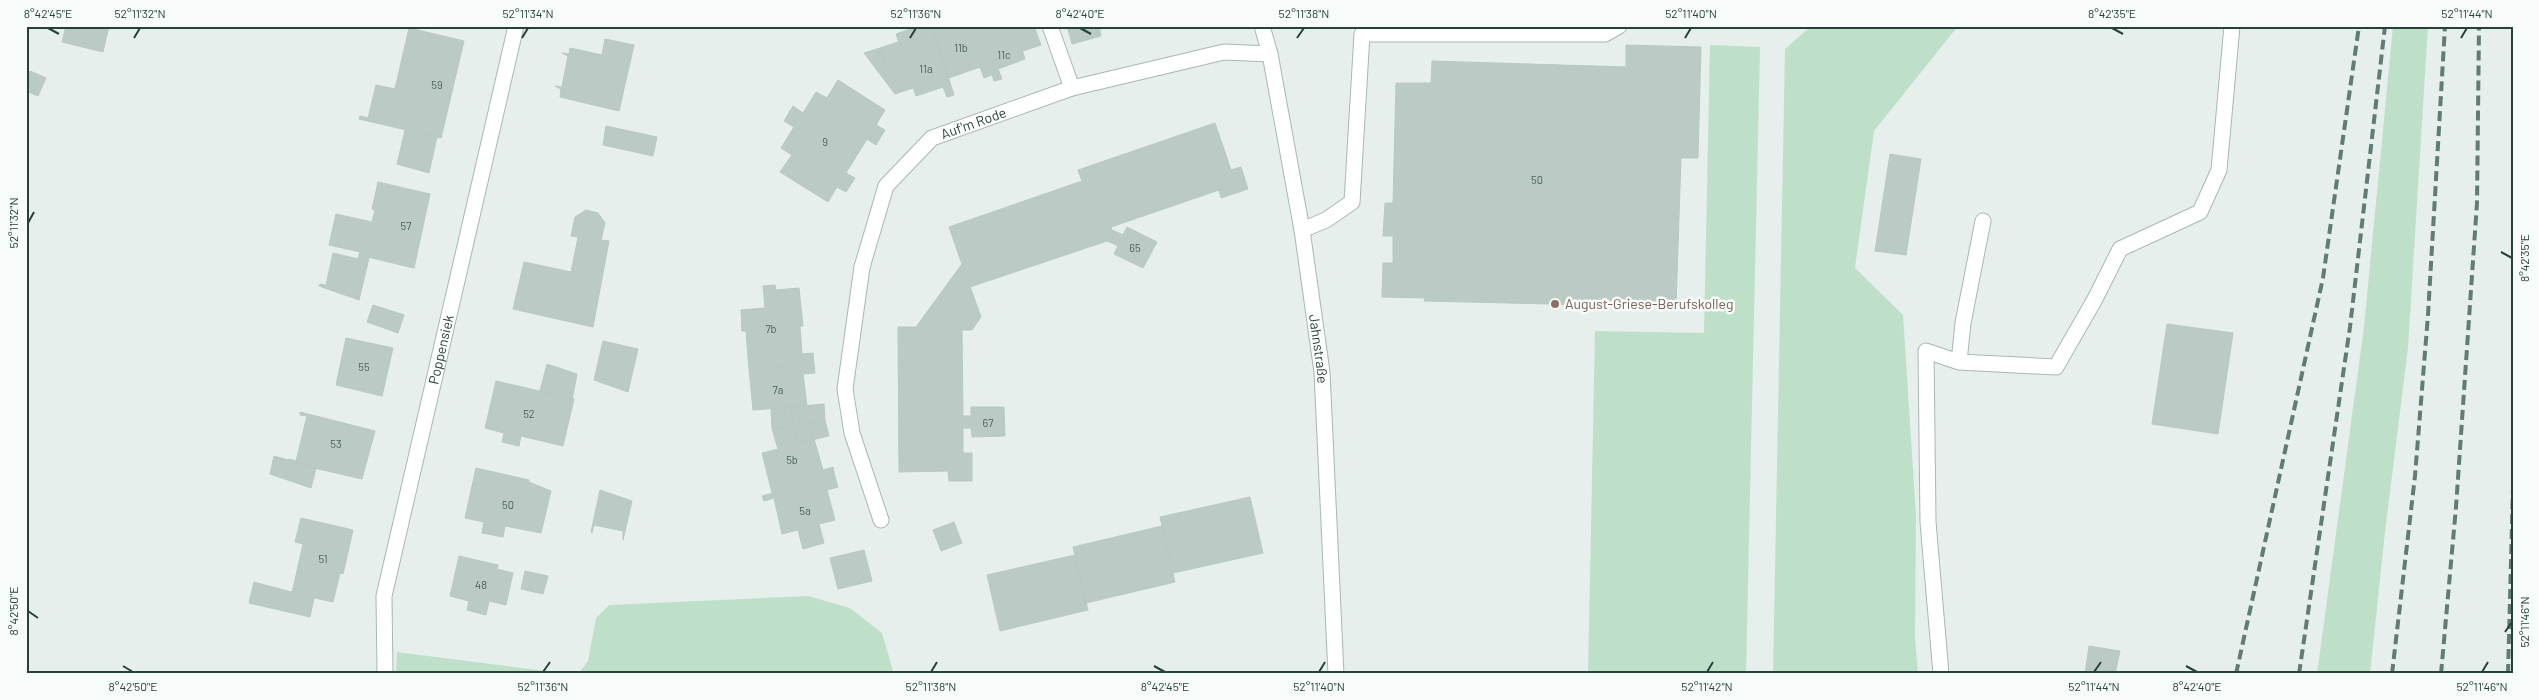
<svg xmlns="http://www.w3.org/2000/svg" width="2539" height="700" font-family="Barlow,sans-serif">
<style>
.green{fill:#bfe0c8}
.building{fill:#bbcac4;stroke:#b8c9c2}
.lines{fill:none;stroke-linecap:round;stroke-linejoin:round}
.service-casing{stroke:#a8b8b2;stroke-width:17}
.minor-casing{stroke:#a8b8b2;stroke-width:17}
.service{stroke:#fff;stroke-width:15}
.minor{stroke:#fff;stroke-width:15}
.rail{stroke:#5f7d75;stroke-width:4;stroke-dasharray:10 5;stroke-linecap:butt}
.ticks{fill:none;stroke:#24423a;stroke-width:2}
.education-dot{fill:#8d6e63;stroke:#f7fbf9;stroke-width:2}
.labels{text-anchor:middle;stroke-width:5;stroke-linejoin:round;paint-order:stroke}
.number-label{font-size:11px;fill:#4a645c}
.street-label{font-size:14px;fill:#24423a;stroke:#f7fbf9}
.education-label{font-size:14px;fill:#785e54;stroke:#f7fbf9;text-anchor:start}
.neatline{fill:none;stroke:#24423a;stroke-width:2}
.ticks-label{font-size:12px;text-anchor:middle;fill:#24423a}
</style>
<rect width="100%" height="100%" fill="#e6efeb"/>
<!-- green -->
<path class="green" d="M1811,26H1958L1874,131L1855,268L1903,315L1916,515L1915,637L1918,674H1773L1785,49Z
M2393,26H2428L2408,348L2385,532L2370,674H2317L2364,327Z
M1710,45L1760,47L1746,674H1588L1595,331L1704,333Z
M808,596L850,608L882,633L894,674H578L588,661L596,618L609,605Z
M397,652L568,674H396Z"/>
<!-- building -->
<path class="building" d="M66,26H109L103,52L62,42Z
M919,26H932L954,95L947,97L943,87L916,96L896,34Z
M940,26H975L991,75L984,78L980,67L949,78L932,29Z
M975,26H1014L1025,59L998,69L1002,79L994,81Z
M1014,26H1034L1041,45L1023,51Z
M1067,26H1099L1101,36L1072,44Z
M409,28L464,41L441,138L359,119L360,116L368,118L376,85L395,89Z
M605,39L634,45L619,111L560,97L561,89L555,86L562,87L568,56L562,53L569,54L570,48L602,55Z
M898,42L904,60L886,66L880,48Z
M1626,45L1701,47L1698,158H1681L1676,307L1424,301L1425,298L1382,297L1383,263H1393V236H1383L1385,203H1393L1396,83H1431L1432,61L1626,67Z
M880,48L886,66L904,60L913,88L895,94L864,53Z
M30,71L46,78L38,96L26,91V79Z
M838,80L885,110L876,125L885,130L876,145L867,139L846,173L855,178L846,192L837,187L828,202L780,172L792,155L781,148L794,127L784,121L793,106L803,113L816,92L827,98Z
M1215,123L1231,170L1241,167L1248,189L1221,198L1219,190L1111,227L1112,230L1119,233L1114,244L1107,241L970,287L949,227L1082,181L1078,170Z
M606,126L657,137L653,156L603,145Z
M405,130L437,137L429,173L397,164Z
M1890,154L1921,159L1906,255L1875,251Z
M378,182L430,194L414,268L359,255L360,252L329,245L336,214L372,222L375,210L372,209Z
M586,210L598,213L605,223L601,240L609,241L593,327L513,309L524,262L571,272L578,237L571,236L575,217Z
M1127,227L1157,242L1143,268L1114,254L1118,246L1114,244L1119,233L1123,235Z
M333,253L358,259L359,255L369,258L359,300L319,286L320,284L326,285Z
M962,264L981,317L972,330H962L963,416H971V407H1004L1005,436L972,437L971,428H963V453H972V481H949L948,471L899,472L898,327H916Z
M775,285L776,290L799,288L803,326H800L802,354L813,353L814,364L749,369L746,331H742L741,310L765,308L763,286Z
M373,305L404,315L398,333L367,322Z
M2167,324L2233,333L2218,434L2152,424Z
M346,338L393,348L382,396L336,385Z
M603,341L638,349L628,392L594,380Z
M547,364L577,374L572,400L540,391Z
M814,364L815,373L803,374L807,406L753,410L749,369Z
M496,381L574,399L563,446L521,436L519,446L502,442L504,433L485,428Z
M824,404L825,421L793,425L791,407Z
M791,407L793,425L772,429L771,409Z
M300,412L375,431L362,479L288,462L289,459L296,461L307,416L300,415Z
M825,421L829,436L798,443L794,425Z
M794,425L798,443L814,439L823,470L833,467L835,477L772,493L762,453L778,449L772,429Z
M274,456L316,468L311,488L270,474Z
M476,468L529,480V482L551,491L541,533L505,526L503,537L482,533L484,522L465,518Z
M835,477L838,487L827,490L835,520L819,524L824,543L803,549L798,530L782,534L774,498L764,501L762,496Z
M600,490L632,501L623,540V531L594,525L592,533L591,532Z
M1250,497L1263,553L1173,573L1160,517Z
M301,518L353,530L343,574L340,573L333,602L292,593L303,544L295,542Z
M954,522L962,543L941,551L933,530Z
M1162,526L1175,582L1086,603L1073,547Z
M864,550L872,581L838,589L830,558Z
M1075,555L1088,610L1000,631L987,575Z
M459,556L498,565L497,569L513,573L506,605L489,601L486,615L467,610L469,601L450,596Z
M525,571L548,576L543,594L521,589Z
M254,582L314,598L310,617L249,603Z
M2089,646L2120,651L2115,674H2085Z"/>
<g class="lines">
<!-- service casing -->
<g class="service-casing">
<path id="service" d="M1302,230L1326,220L1352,202L1362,34H1605L1619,26
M862,267L845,389L852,433L881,520
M1959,362L2056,367L2095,299L2120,249L2200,212L2219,170L2232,26
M1941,674L1928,522L1926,351L1959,362L1963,323L1983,221"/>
</g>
<!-- minor casing -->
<g class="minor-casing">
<g id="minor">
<path d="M1050,26L1072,88"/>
<path id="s1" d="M1262,26L1270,54L1302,230L1322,372L1336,674"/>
<path id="s2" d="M862,267L886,186L932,138L1072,88L1224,52L1270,54"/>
<path id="s3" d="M385,674L384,596L516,26"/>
</g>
</g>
<!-- service -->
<use href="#service" class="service"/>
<!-- minor -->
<use href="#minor" class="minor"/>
<!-- rail -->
<path class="rail" d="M2236,674L2323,278L2359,26
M2299,674L2350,327L2385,26
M2392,674L2415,476L2428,315L2445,26
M2441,674L2456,507L2477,203L2479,26
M2508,674L2513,487"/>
</g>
<!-- ticks -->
<path class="ticks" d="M48,28L59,34M1080,28L1091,34M2112,28L2123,34M134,38L140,28M522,38L528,28M910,38L916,28M1297,38L1304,28M1685,38L1691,28M2461,38L2467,28M28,223L34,212M2501,252L2512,258M28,611L38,618M2505,632L2512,622M123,666L133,672M1154,666L1165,672M2186,666L2197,672M543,672L550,662M931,672L937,662M1319,672L1325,662M1707,672L1713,662M2094,672L2101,662M2482,672L2488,662"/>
<!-- markers -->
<circle class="education-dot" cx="1555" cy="304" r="5"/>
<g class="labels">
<!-- number labels -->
<g class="number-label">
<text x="961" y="52">11b</text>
<text x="1004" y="59">11c</text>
<text x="926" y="73">11a</text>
<text x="437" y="89">59</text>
<text x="825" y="146">9</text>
<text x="1537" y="184">50</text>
<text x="406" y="230">57</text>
<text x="1135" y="252">65</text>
<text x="771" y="333">7b</text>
<text x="364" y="371">55</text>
<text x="778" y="394">7a</text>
<text x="529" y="418">52</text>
<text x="988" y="427">67</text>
<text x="336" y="448">53</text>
<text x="792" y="464">5b</text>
<text x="508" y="509">50</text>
<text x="805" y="515">5a</text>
<text x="323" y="563">51</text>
<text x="481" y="589">48</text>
</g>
<!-- street labels -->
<g class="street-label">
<text dy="5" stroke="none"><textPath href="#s2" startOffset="195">Auf'm Rode</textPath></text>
<text dy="5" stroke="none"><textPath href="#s1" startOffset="328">Jahnstraße</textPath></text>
<text dy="5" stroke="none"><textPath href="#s3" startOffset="331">Poppensiek</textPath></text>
</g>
<!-- education labels -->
<g class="education-label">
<text x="1565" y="309">August-Griese-Berufskolleg</text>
</g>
</g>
<!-- border -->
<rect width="2539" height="700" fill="none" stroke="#f7fbf9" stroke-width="55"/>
<rect x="28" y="28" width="2484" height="644" class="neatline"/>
<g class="ticks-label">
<text x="48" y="18">8°42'45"E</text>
<text x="140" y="18">52°11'32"N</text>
<text x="528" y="18">52°11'34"N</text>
<text x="916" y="18">52°11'36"N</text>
<text x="1080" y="18">8°42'40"E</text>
<text x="1304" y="18">52°11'38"N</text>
<text x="1691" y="18">52°11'40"N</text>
<text x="2112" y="18">8°42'35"E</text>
<text x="2467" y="18">52°11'44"N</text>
<text transform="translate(14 223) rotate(-90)" y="4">52°11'32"N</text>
<text transform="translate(2525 258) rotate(-90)" y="4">8°42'35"E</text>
<text transform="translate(14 611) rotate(-90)" y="4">8°42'50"E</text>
<text transform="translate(2525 622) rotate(-90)" y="4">52°11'46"N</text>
<text x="133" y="691">8°42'50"E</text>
<text x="543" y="691">52°11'36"N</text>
<text x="931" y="691">52°11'38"N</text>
<text x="1165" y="691">8°42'45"E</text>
<text x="1319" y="691">52°11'40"N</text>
<text x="1707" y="691">52°11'42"N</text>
<text x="2094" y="691">52°11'44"N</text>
<text x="2197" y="691">8°42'40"E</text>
<text x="2482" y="691">52°11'46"N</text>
</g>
</svg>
